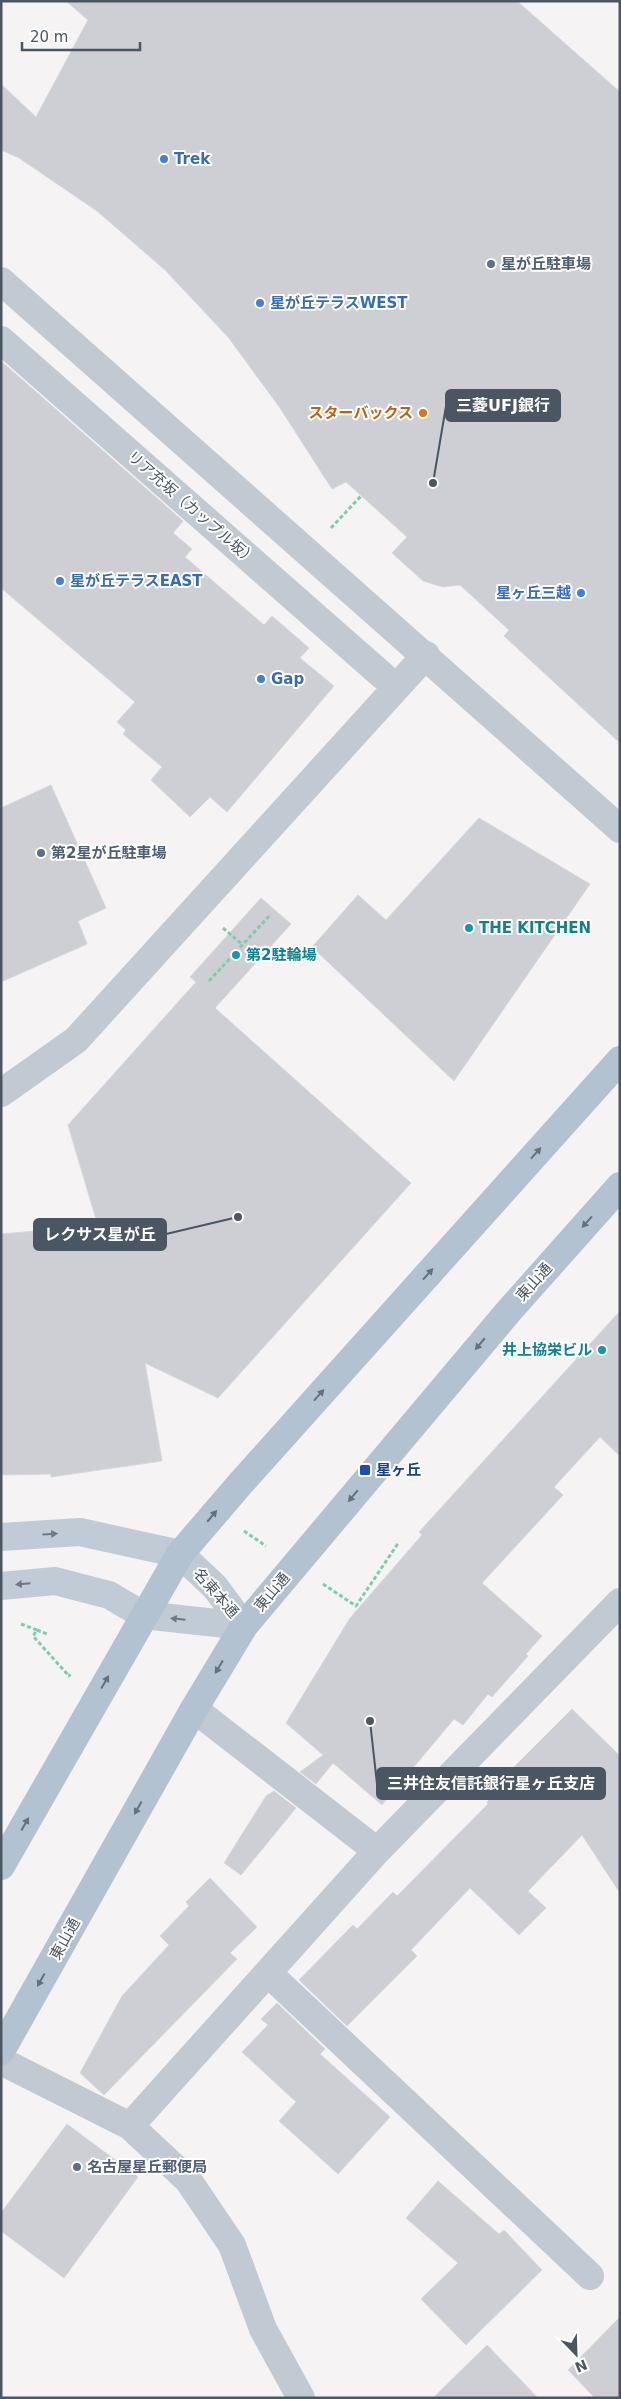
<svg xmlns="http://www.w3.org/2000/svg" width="621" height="2399" font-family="'DejaVu Sans','Noto Sans JP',sans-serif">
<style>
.building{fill:#cdcfd5;stroke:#d7d9de}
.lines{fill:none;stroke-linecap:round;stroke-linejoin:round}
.path{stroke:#7ad0a6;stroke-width:3;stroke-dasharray:4 2.5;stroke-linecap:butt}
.pedestrian{stroke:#c1cad2;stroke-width:28}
.minor{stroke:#c1cad2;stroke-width:28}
.tertiary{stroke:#c1cad2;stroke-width:28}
.secondary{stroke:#c1cbd6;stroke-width:28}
.primary{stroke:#b3c2d1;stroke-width:28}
.oneway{fill:#64717d}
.oneway2{fill:#6e7984}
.shop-dot{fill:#3f7fe0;stroke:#fff;stroke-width:2}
.service-dot{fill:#5c6f8a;stroke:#fff;stroke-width:2}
.food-dot{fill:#e8710a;stroke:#fff;stroke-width:2}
.culture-dot{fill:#0f9aa8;stroke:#fff;stroke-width:2}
.transit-dot{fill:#1a4fb4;stroke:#fff;stroke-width:2}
.labels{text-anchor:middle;stroke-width:4;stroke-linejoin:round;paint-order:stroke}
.shop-label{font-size:15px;font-weight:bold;fill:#366cbe;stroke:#fff;text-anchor:start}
.service-label{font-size:15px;font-weight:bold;fill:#4e5e75;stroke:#fff;text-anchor:start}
.food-label{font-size:15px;font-weight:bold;fill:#c56008;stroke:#fff;text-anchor:end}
.street-label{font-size:15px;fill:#4a5661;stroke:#fff}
.culture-label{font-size:15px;font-weight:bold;fill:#0d838f;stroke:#fff;text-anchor:start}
.transit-label{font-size:15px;font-weight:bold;fill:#164399;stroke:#fff;text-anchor:start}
.leader{fill:none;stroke:#4a5661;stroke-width:2}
.callout-dot{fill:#4a5661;stroke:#fff;stroke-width:2}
.callout{fill:#4a5661;stroke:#4a5661;stroke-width:2}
.callout-label{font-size:16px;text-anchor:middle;font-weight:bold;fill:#fff}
</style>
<rect width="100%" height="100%" fill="#f5f3f3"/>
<!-- building -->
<path class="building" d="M66,1H517L620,92V743L504,636L509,630L460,585L443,587L423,581L392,553L407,537L346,482L332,489L280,408L228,337L165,270L97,211L19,158L1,150V84L36,117L88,20Z
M1,361L183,521L173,533L192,549L185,557L264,625L272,616L309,648L300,658L334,686L227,812L210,797L190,817L151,780L162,767L123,734L126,730L117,722L135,702L1,588Z
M51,785L106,908L78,921L87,944L1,982V808Z
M479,818L590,884L454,1081L312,947L358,895L386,920Z
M261,898L291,924L215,1008L411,1183L218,1398L145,1363L162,1461L51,1477V1474L1,1475V1234L98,1226L68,1125L196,982L190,977Z
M620,1311V1456L600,1437L554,1487L563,1495L482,1583L542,1636L526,1654L528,1656L492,1697L488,1694L463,1725L454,1719L382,1805L333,1763L316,1784L300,1772L323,1755L286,1723L350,1618L422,1535L419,1532Z
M572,1709L620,1756V1893L582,1835L528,1891L546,1908L519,1935L470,1888L411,1950L417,1956L347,2026L299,1980L353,1925L357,1929L393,1892L397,1896L488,1804L487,1802L516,1771L513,1768Z
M274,1791L296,1808L241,1875L224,1863L266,1796Z
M210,1878L257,1927L230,1953L237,1959L104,2095L80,2073L122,1996L169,1945L160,1936L189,1906L186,1902Z
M277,2003L325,2049L320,2054L390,2117L338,2174L279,2121L296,2102L242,2052L268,2025L261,2019Z
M67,2124L138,2177L64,2278L1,2231V2213Z
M438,2181L499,2234L504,2230L542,2270L466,2345L421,2299L458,2263L406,2218Z
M620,2317V2398H595L568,2370Z
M487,2345L538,2398H433Z"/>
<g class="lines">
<!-- path -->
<path class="path" d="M331,528L361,496
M223,928L243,945
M209,981L271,914
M244,1531L266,1546
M323,1584L356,1606L399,1542
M21,1624L37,1630L33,1636L69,1676L70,1674
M37,1630L47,1634"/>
<!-- pedestrian -->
<path class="pedestrian" d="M1,340L383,676"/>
<!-- minor -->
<path class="minor" d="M1,1093L76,1040L426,655
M194,1709L377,1851
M268,1973L590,2276
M1,2061L130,2126L188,2180L232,2245L263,2329L301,2398
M130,2126L377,1851L620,1602"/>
<!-- tertiary -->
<path class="tertiary" d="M1,281L620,829"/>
<!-- secondary -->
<path class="secondary" d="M1,1537L80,1532L180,1554L215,1587L244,1626
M1,1586L55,1581L109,1595L143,1615L244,1626"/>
<!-- primary -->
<path class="primary" d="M1,1866L180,1554L240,1484L620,1060
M1,2051L194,1709L244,1626L508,1312L620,1186"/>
</g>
<!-- one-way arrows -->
<defs><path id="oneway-solid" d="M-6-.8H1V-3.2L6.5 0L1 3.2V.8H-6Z" transform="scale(1.25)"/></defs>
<g class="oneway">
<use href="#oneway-solid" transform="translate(536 1153) rotate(-48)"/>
<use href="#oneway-solid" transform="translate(587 1222) rotate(132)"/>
<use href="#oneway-solid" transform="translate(428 1274) rotate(-48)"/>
<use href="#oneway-solid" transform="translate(480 1344) rotate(130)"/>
<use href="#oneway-solid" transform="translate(319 1395) rotate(-48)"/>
<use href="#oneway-solid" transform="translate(353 1496) rotate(130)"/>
<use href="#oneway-solid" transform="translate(212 1516) rotate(-50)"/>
<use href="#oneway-solid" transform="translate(219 1667) rotate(121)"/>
<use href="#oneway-solid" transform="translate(105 1682) rotate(-60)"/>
<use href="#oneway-solid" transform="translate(138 1808) rotate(119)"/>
<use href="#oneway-solid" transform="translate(25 1824) rotate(-61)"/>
<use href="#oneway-solid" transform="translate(41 1980) rotate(119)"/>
</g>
<g class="oneway2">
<use href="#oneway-solid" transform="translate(50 1534) rotate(-3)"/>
<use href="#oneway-solid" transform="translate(23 1584) rotate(175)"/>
<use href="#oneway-solid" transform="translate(178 1619) rotate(-174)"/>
</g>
<!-- markers -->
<g class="shop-dot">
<circle cx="164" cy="159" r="5"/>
<circle cx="260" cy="303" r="5"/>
<circle cx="60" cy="581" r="5"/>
<circle cx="581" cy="593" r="5"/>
<circle cx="261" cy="679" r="5"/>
</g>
<g class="service-dot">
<circle cx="491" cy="264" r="5"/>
<circle cx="41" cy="853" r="5"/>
<circle cx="77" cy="2167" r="5"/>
</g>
<circle class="food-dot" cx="423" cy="413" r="5"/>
<g class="culture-dot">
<circle cx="469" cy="928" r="5"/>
<circle cx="236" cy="955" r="5"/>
<circle cx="602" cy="1350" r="5"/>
</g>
<rect class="transit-dot" x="359" y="1464" width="12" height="12" rx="2.5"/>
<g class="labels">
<!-- shop labels -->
<g class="shop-label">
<text x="174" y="164">Trek</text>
<text x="270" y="308">星が丘テラスWEST</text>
<text x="70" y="586">星が丘テラスEAST</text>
<text x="571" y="598" text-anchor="end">星ヶ丘三越</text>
<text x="271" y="684">Gap</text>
</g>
<!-- service labels -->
<g class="service-label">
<text x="501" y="269">星が丘駐車場</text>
<text x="51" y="858">第2星が丘駐車場</text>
<text x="87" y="2172">名古屋星丘郵便局</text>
</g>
<!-- food labels -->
<g class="food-label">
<text x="413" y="418">スターバックス</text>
</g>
<!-- street labels -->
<g class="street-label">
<text transform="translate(192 508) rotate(41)" y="5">リア充坂（カップル坂）</text>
<text transform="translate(534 1282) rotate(-48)" y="5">東山通</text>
<text transform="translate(272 1592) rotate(-50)" y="5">東山通</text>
<text transform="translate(216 1593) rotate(49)" y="5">名東本通</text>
<text transform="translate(65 1939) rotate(-61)" y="5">東山通</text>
</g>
<!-- culture labels -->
<g class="culture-label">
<text x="479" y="933">THE KITCHEN</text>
<text x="246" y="960">第2駐輪場</text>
<text x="592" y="1355" text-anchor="end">井上協栄ビル</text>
</g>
<!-- transit labels -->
<g class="transit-label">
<text x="376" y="1475">星ヶ丘</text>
</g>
</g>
<!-- callouts -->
<path class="leader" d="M433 483L446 406M238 1217L166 1234M370 1721L377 1784"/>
<g class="callout-dot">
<circle cx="433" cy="483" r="5"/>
<circle cx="238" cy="1217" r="5"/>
<circle cx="370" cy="1721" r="5"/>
</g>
<g class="callout">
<rect x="446" y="390" width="114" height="31" rx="5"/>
<rect x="34" y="1219" width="132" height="31" rx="5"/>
<rect x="377" y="1768" width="228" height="31" rx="5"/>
</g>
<g class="callout-label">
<text x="503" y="411">三菱UFJ銀行</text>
<text x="100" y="1240">レクサス星が丘</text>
<text x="491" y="1789">三井住友信託銀行星ヶ丘支店</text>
</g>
<!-- border -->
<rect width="621" height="2399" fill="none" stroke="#4a5661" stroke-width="5"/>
<!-- north arrow -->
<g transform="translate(576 2354) rotate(157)" stroke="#ffffff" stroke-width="4" paint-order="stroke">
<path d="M0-4L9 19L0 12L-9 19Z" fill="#4a5661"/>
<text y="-8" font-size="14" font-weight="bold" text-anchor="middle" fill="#4a5661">N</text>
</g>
<!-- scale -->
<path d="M22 42v8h118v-8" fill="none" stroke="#4a5661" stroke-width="2.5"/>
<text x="30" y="42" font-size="15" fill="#4a5661" stroke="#ffffff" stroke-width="4" paint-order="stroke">20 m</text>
</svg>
